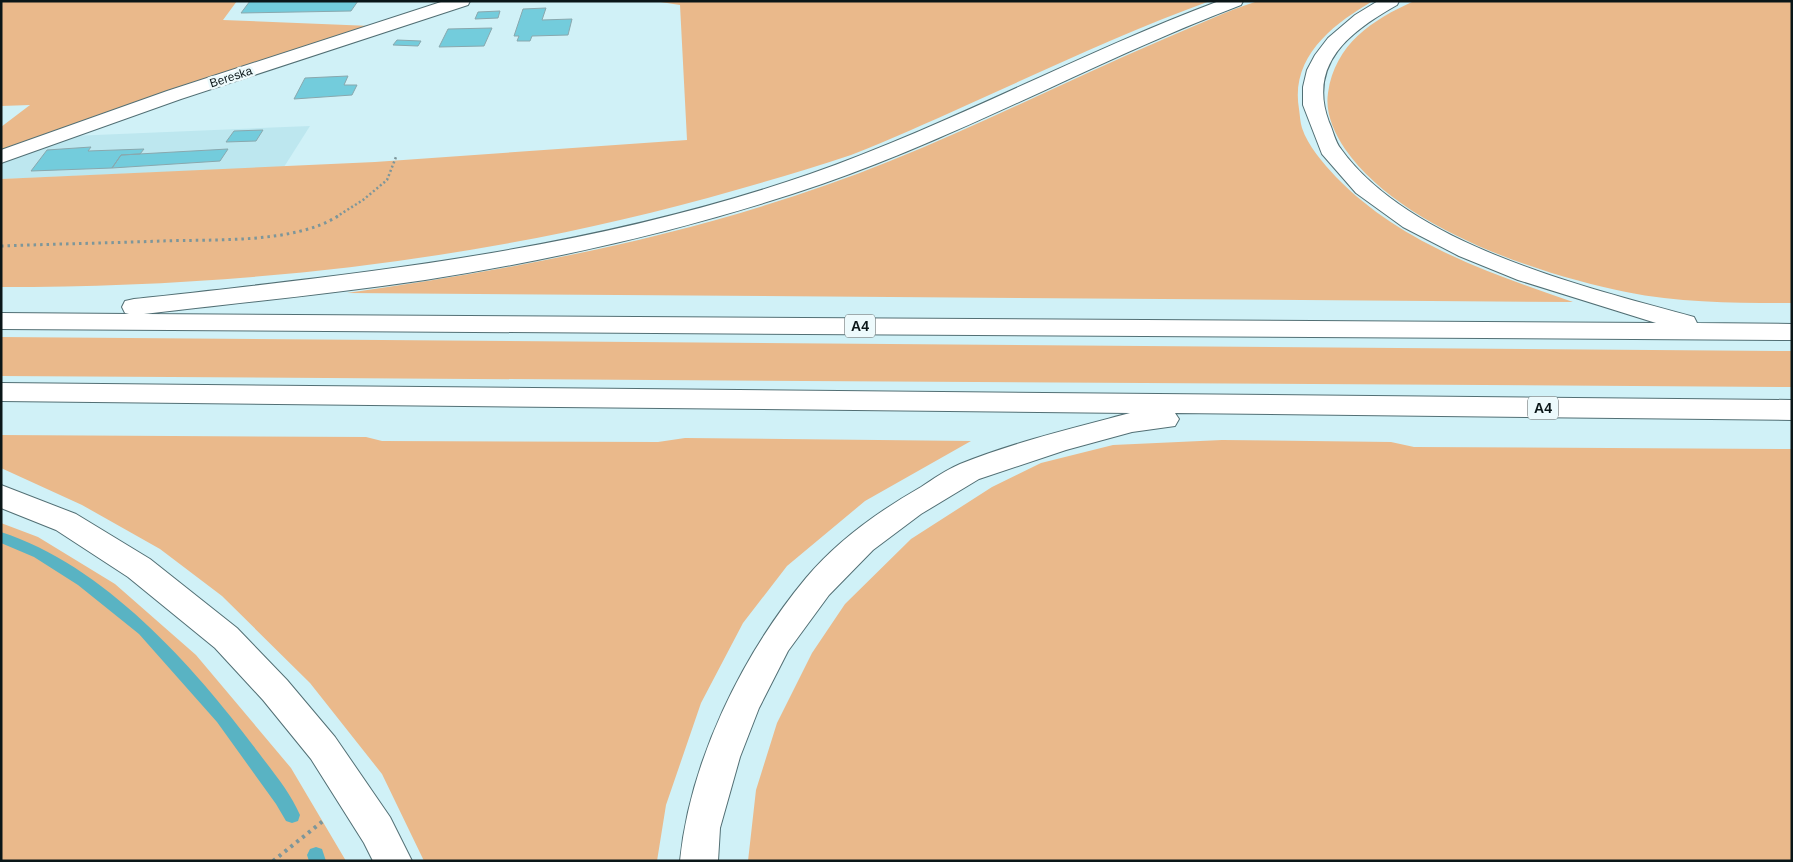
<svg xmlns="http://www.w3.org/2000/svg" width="1793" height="862" font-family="Arial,sans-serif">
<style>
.built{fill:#bde7ef}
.green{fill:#eab98b}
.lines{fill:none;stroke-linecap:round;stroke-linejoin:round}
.stream{fill:#59b3c3;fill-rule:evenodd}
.building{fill:#73ccdc;stroke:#89a8ae}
.minor-casing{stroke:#526f74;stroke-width:2}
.highway-casing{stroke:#526f74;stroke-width:2}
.path-far2{stroke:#7d969a;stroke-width:2.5;stroke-dasharray:2 2.5;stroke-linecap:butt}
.path-far1{stroke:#7d969a;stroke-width:3;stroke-dasharray:2.5 4;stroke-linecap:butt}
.path{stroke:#7d969a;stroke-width:4;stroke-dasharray:3 4.5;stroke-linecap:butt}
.minor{fill:#fff;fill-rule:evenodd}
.highway{fill:#fff;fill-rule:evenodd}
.labels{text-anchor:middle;stroke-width:5;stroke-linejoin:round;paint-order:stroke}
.far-street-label{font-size:12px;fill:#0a1618;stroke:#edfafc}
.shield{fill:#edfafc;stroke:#4e5a5c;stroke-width:1}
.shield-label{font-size:14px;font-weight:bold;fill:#0a1618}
</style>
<rect width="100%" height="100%" fill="#d0f1f7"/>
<!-- built -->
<path class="built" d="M310,126L284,167L1,179V162L72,136Z"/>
<!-- green -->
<path class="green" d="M1,1H237L223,20L371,26C247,67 123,105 1,151V127L30,105L1,106Z
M654,1H1210C1127,31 1047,69 967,105C929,122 890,140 851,155C813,168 775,179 736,190C496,259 251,287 1,287V179L375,162L687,140L680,5Z
M1258,1H1373C1333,24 1290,57 1299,109C1300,115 1300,122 1302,128C1308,146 1323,163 1336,177C1400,243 1489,273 1573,302L347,293C532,267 717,231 890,161C983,124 1072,78 1164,39C1195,26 1226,11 1258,1Z
M1414,1H1792V303C1737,303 1680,303 1626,292C1536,274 1399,227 1345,149C1334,132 1325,113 1328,93C1335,44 1372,20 1414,1Z
M1,337L1792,351V387L1,376Z
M1,435L366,437L382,441L658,442L685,438L971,441L865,501L787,566L743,623L701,703L666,805L657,861H424L382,774L310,683L222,596L160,549L82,505L1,468Z
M1222,440L1391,442L1414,447L1792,449V861H748L756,790L777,723L812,653L845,604L911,539L992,487L1041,463L1113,445Z
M1,523L38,537L115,584L196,655L291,768L346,861H1Z"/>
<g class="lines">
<!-- stream -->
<path class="stream" d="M1,532C104,565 195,667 258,752C273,772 290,792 300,815L298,821L292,823L286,821L276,804L217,722L139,634L78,585L34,557L1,543Z
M316,847L322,849L326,861H309L307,855L310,849Z"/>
</g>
<!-- building -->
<path class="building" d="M250,1H358L351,11L241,13Z
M546,8L542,20L572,19L568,35L532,36L530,41H517L519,36H514L523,9Z
M500,11L498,18L475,19L478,12Z
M492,28L484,46L439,47L448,29Z
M397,40L421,41L418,46L393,45Z
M348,76L344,85H357L352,95L294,99L305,78Z
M263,130L256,141L226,142L234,131Z
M91,147L88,151L144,149L140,154L121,155L112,168L31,171L47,150Z
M228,149L220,161L112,168L121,155Z"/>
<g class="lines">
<!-- minor casing -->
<g class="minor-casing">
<path id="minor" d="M444,1H470L468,5L181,99L1,163V150L167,91Z"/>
</g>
<!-- highway casing -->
<g class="highway-casing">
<path id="highway" d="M1219,1H1243L1241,5C1099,59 966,134 822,184C694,228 559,259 425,280C331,294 238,303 144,314L1656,323L1518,280L1459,256L1403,227L1356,193L1322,154L1303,105V87L1307,70L1315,55L1328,38L1355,15L1378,1H1399L1397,5C1351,31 1307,63 1329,122C1333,130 1335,142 1341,149C1410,245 1584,287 1694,317L1697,323L1792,324V340L1,329V313L129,314L125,313L122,307L125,301L134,299C362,274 591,250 810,174C950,125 1080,53 1219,1Z
M1,383L1792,400V420L1175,413L1179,419L1175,426L1132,432L1066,450L979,479L921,514L873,550L829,595L788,651L759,708L740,757L720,828L718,861H680C690,761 742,655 806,578C837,541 879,511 921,487C933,479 946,470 960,464C1015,442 1073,428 1130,413L1,401Z
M1,485L76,514L150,559L237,628L287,680L335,737L390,817L412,861H373L364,843L311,759L263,700L215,648L128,577L56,530L1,508Z"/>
</g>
<!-- path-far2 -->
<path class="path-far2" d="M336,217L363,200L387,180L396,157"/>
<!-- path-far1 -->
<path class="path-far1" d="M1,246C55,244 108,243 162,241C214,239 294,244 338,216"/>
<!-- path -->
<path class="path" d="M273,861L323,821"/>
<!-- minor -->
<use href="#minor" class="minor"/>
<!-- highway -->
<use href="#highway" class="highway"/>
</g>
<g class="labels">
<!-- far-street labels -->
<g class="far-street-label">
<text transform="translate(231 77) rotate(-18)" y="4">Bereska</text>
</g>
<!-- shield labels -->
<g class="shield">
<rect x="845" y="314.5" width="30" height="23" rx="4"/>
<rect x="1528" y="396.5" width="30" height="23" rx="4"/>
</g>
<g class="shield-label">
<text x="860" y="331">A4</text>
<text x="1543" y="413">A4</text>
</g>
</g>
<!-- border -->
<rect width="1793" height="862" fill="none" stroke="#0a1618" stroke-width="5"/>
</svg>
